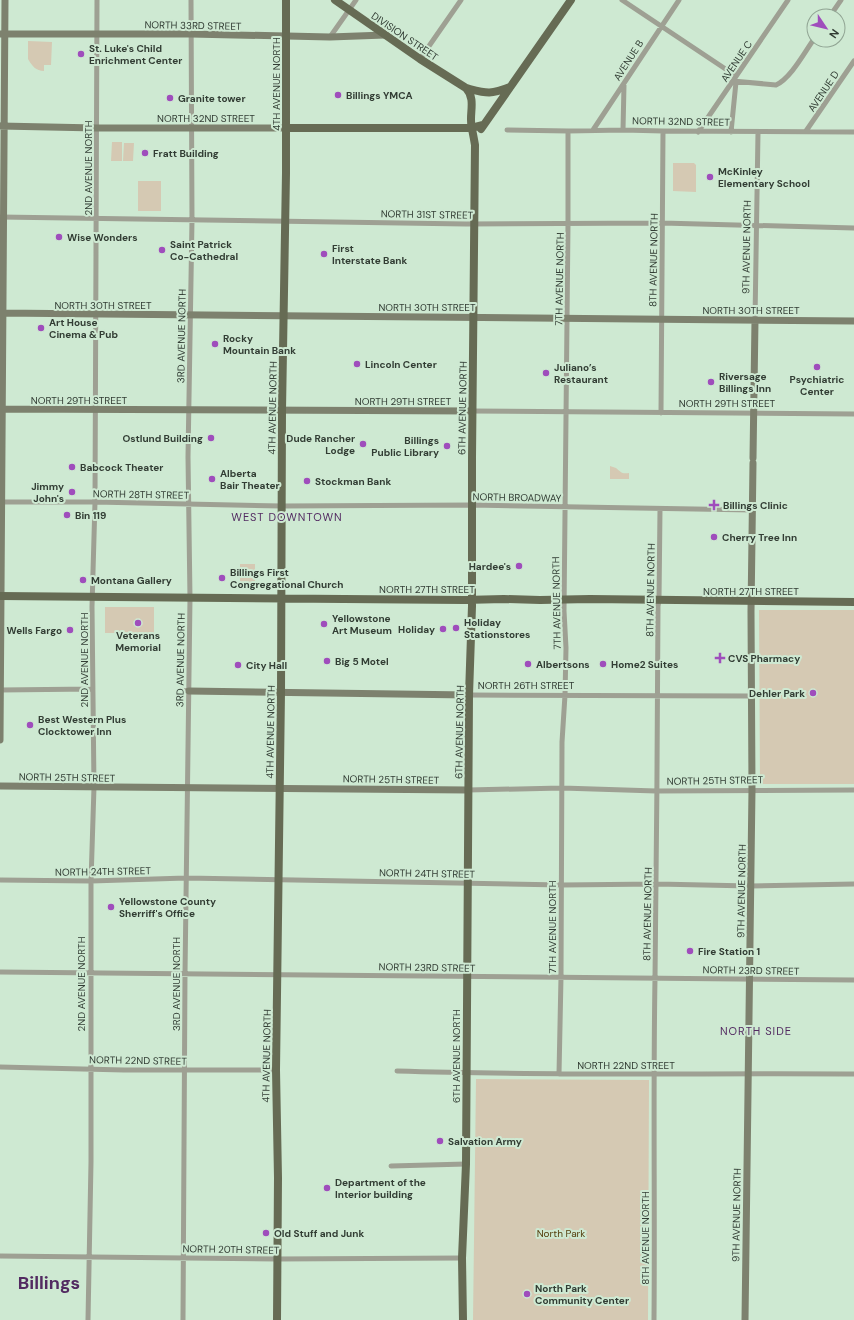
<svg xmlns="http://www.w3.org/2000/svg" width="854" height="1320" font-family="'DM Sans',sans-serif">
<style>
.green{fill:#d5c9b3}
.lines{fill:none;stroke-linecap:round;stroke-linejoin:round}
.street{stroke:#9ea093;stroke-width:5}
.secondary{stroke:#7d816e;stroke-width:7}
.primary{stroke:#666b54;stroke-width:8}
.poi-dot{fill:#9f4dbc;stroke:#cee9d2;stroke-width:1.5}
.labels{text-anchor:middle;stroke-width:4;stroke-linejoin:round;paint-order:stroke}
.street-label{font-size:10px;fill:#323d34;stroke:#cee9d2}
.poi-label{font-size:10px;font-weight:bold;fill:#323d34;stroke:#cee9d2;text-anchor:start}
.park-label{font-size:10px;fill:#543d0b;stroke:#cee9d2}
.neighbourhood-label{font-size:11px;letter-spacing:1px;fill:#522a61;stroke:#cee9d2}
.town-label{font-size:18px;font-weight:bold;fill:#522a61;stroke:#cee9d2}
</style>
<rect width="100%" height="100%" fill="#cee9d2"/>
<!-- green -->
<path class="green" d="M28,41L52,42L51,65H44V71C36,71 32,66 28,59Z
M112,142H122V161H111Z
M124,143H134L133,161H123Z
M673,163H694L696,165V192L673,191Z
M138,181H161V211H138Z
M610,466C612,467 614,467 616,468C621,472 621,474 629,473V479H610Z
M240,564H255V586H240Z
M105,607H154V633H105Z
M759,610H854V784H760Z
M476,1079L649,1080L648,1320H473Z"/>
<g class="lines">
<!-- street -->
<path class="street" d="M622,0L736,76
M830,16L841,0
M330,37L356,0
M420,59L461,0
M733,81L776,85C791,78 804,53 814,39
M507,130L568,131L623,130L663,131L854,132
M593,130L679,0
M623,130L624,85
M806,131L854,61
M698,132L788,0
M731,132L736,82
M0,217L466,224L662,223L854,228
M755,320L758,132
M472,411L854,414
M661,413L663,131
M0,502H95L282,506L472,505L752,510
M0,690L93,689
M179,690L189,691
M469,695L752,696
M468,790L562,788L656,791L854,790
M0,880L91,881L186,878L562,885L657,884L750,886L854,884
M0,972L854,980
M0,1067L124,1070H276
M397,1071C549,1076 702,1073 854,1074
M559,1074L561,977L562,742L565,695L566,648L564,611L568,223V131
M391,1166L466,1164
M0,1256L277,1259L462,1258
M88,1320L91,1162V881L94,787L92,607L95,502L97,0
M183,1320L185,974L190,598L188,457L192,220L191,0
M654,1320C655,1206 653,1093 655,979C656,855 658,730 658,606L659,600L660,509"/>
<!-- secondary -->
<path class="secondary" d="M0,34H191L330,37L385,35
M0,126L97,128H286
M0,313L854,321
M0,409L472,411
M753,458L755,320
M189,691L469,695
M0,740L5,0
M0,786L468,790
M745,1320L752,789L751,612L753,463"/>
<!-- primary -->
<path class="primary" d="M335,0L420,59L466,88C477,100 468,115 472,129C473,134 474,139 475,145L472,458V606L469,695L466,1164L462,1258L463,1320
M466,88C486,93 490,95 510,87
M286,128H471L483,125
M481,129L571,0
M0,596L464,600L504,599L540,600L590,599L854,602
M277,1320L278,1178L276,1070L281,692L282,410L286,173V0"/>
</g>
<!-- markers -->
<g class="poi-dot">
<circle cx="81" cy="54" r="4"/>
<circle cx="338" cy="95" r="4"/>
<circle cx="170" cy="98" r="4"/>
<circle cx="145" cy="153" r="4"/>
<circle cx="710" cy="177" r="4"/>
<circle cx="59" cy="237" r="4"/>
<circle cx="162" cy="250" r="4"/>
<circle cx="324" cy="254" r="4"/>
<circle cx="41" cy="328" r="4"/>
<circle cx="215" cy="344" r="4"/>
<circle cx="357" cy="364" r="4"/>
<circle cx="817" cy="367" r="4"/>
<circle cx="546" cy="373" r="4"/>
<circle cx="711" cy="382" r="4"/>
<circle cx="211" cy="438" r="4"/>
<circle cx="363" cy="444" r="4"/>
<circle cx="447" cy="446" r="4"/>
<circle cx="72" cy="467" r="4"/>
<circle cx="212" cy="479" r="4"/>
<circle cx="307" cy="481" r="4"/>
<circle cx="72" cy="492" r="4"/>
<path d="M712 499h4v4h4v4h-4v4h-4v-4h-4v-4h4z"/>
<circle cx="67" cy="515" r="4"/>
<circle cx="714" cy="537" r="4"/>
<circle cx="519" cy="566" r="4"/>
<circle cx="222" cy="578" r="4"/>
<circle cx="83" cy="580" r="4"/>
<circle cx="138" cy="623" r="4"/>
<circle cx="324" cy="624" r="4"/>
<circle cx="456" cy="628" r="4"/>
<circle cx="443" cy="629" r="4"/>
<circle cx="70" cy="630" r="4"/>
<path d="M718 652h4v4h4v4h-4v4h-4v-4h-4v-4h4z"/>
<circle cx="327" cy="661" r="4"/>
<circle cx="528" cy="664" r="4"/>
<circle cx="603" cy="664" r="4"/>
<circle cx="238" cy="665" r="4"/>
<circle cx="813" cy="693" r="4"/>
<circle cx="30" cy="725" r="4"/>
<circle cx="111" cy="907" r="4"/>
<circle cx="690" cy="951" r="4"/>
<circle cx="440" cy="1141" r="4"/>
<circle cx="327" cy="1188" r="4"/>
<circle cx="266" cy="1233" r="4"/>
<circle cx="527" cy="1294" r="4"/>
</g>
<g class="labels">
<!-- street labels -->
<g class="street-label">
<text transform="translate(193 25) rotate(1)" y="4">NORTH 33RD STREET</text>
<text transform="translate(405 36) rotate(34)" y="4">DIVISION STREET</text>
<text transform="translate(628 60) rotate(-57)" y="4">AVENUE B</text>
<text transform="translate(736 61) rotate(-56)" y="4">AVENUE C</text>
<text transform="translate(276 84) rotate(-90)" y="4">4TH AVENUE NORTH</text>
<text transform="translate(823 91) rotate(-56)" y="4">AVENUE D</text>
<text x="206" y="122">NORTH 32ND STREET</text>
<text transform="translate(681 121) rotate(1)" y="4">NORTH 32ND STREET</text>
<text transform="translate(88 168) rotate(-90)" y="4">2ND AVENUE NORTH</text>
<text transform="translate(427 214) rotate(1)" y="4">NORTH 31ST STREET</text>
<text transform="translate(746 247) rotate(-89)" y="4">9TH AVENUE NORTH</text>
<text transform="translate(653 260) rotate(-89)" y="4">8TH AVENUE NORTH</text>
<text transform="translate(559 279) rotate(-89)" y="4">7TH AVENUE NORTH</text>
<text x="103" y="309">NORTH 30TH STREET</text>
<text x="427" y="311">NORTH 30TH STREET</text>
<text x="751" y="314">NORTH 30TH STREET</text>
<text transform="translate(181 336) rotate(-89)" y="4">3RD AVENUE NORTH</text>
<text x="79" y="404">NORTH 29TH STREET</text>
<text x="403" y="405">NORTH 29TH STREET</text>
<text x="727" y="407">NORTH 29TH STREET</text>
<text transform="translate(272 408) rotate(-89)" y="4">4TH AVENUE NORTH</text>
<text transform="translate(462 408) rotate(-89)" y="4">6TH AVENUE NORTH</text>
<text transform="translate(141 494) rotate(1)" y="4">NORTH 28TH STREET</text>
<text transform="translate(517 497) rotate(1)" y="4">NORTH BROADWAY</text>
<text x="427" y="593">NORTH 27TH STREET</text>
<text transform="translate(650 590) rotate(-89)" y="4">8TH AVENUE NORTH</text>
<text x="751" y="595">NORTH 27TH STREET</text>
<text transform="translate(556 603) rotate(-91)" y="4">7TH AVENUE NORTH</text>
<text transform="translate(84 660) rotate(-90)" y="4">2ND AVENUE NORTH</text>
<text transform="translate(180 660) rotate(-89)" y="4">3RD AVENUE NORTH</text>
<text x="526" y="689">NORTH 26TH STREET</text>
<text transform="translate(270 732) rotate(-89)" y="4">4TH AVENUE NORTH</text>
<text transform="translate(459 732) rotate(-89)" y="4">6TH AVENUE NORTH</text>
<text transform="translate(67 777) rotate(1)" y="4">NORTH 25TH STREET</text>
<text transform="translate(391 779) rotate(1)" y="4">NORTH 25TH STREET</text>
<text transform="translate(715 780) rotate(-1)" y="4">NORTH 25TH STREET</text>
<text transform="translate(103 871) rotate(-1)" y="4">NORTH 24TH STREET</text>
<text transform="translate(427 873) rotate(1)" y="4">NORTH 24TH STREET</text>
<text transform="translate(741 891) rotate(-89)" y="4">9TH AVENUE NORTH</text>
<text transform="translate(647 914) rotate(-89)" y="4">8TH AVENUE NORTH</text>
<text transform="translate(552 927) rotate(-90)" y="4">7TH AVENUE NORTH</text>
<text transform="translate(427 967) rotate(1)" y="4">NORTH 23RD STREET</text>
<text transform="translate(751 970) rotate(1)" y="4">NORTH 23RD STREET</text>
<text transform="translate(81 984) rotate(-90)" y="4">2ND AVENUE NORTH</text>
<text transform="translate(176 984) rotate(-90)" y="4">3RD AVENUE NORTH</text>
<text transform="translate(266 1056) rotate(-89)" y="4">4TH AVENUE NORTH</text>
<text transform="translate(456 1056) rotate(-90)" y="4">6TH AVENUE NORTH</text>
<text transform="translate(138 1060) rotate(1)" y="4">NORTH 22ND STREET</text>
<text x="626" y="1069">NORTH 22ND STREET</text>
<text transform="translate(736 1215) rotate(-89)" y="4">9TH AVENUE NORTH</text>
<text transform="translate(645 1238) rotate(-90)" y="4">8TH AVENUE NORTH</text>
<text transform="translate(231 1249) rotate(1)" y="4">NORTH 20TH STREET</text>
</g>
<!-- poi labels -->
<g class="poi-label">
<text x="89" y="52">St. Luke's Child<tspan x="89" dy="12">Enrichment Center</tspan></text>
<text x="346" y="99">Billings YMCA</text>
<text x="178" y="102">Granite tower</text>
<text x="153" y="157">Fratt Building</text>
<text x="718" y="175">McKinley<tspan x="718" dy="12">Elementary School</tspan></text>
<text x="67" y="241">Wise Wonders</text>
<text x="170" y="248">Saint Patrick<tspan x="170" dy="12">Co-Cathedral</tspan></text>
<text x="332" y="252">First<tspan x="332" dy="12">Interstate Bank</tspan></text>
<text x="49" y="326">Art House<tspan x="49" dy="12">Cinema &amp; Pub</tspan></text>
<text x="223" y="342">Rocky<tspan x="223" dy="12">Mountain Bank</tspan></text>
<text x="365" y="368">Lincoln Center</text>
<text x="554" y="371">Juliano’s<tspan x="554" dy="12">Restaurant</tspan></text>
<text x="719" y="380">Riversage<tspan x="719" dy="12">Billings Inn</tspan></text>
<text x="817" y="383" text-anchor="middle">Psychiatric<tspan x="817" dy="12">Center</tspan></text>
<text x="203" y="442" text-anchor="end">Ostlund Building</text>
<text x="355" y="442" text-anchor="end">Dude Rancher<tspan x="355" dy="12">Lodge</tspan></text>
<text x="439" y="444" text-anchor="end">Billings<tspan x="439" dy="12">Public Library</tspan></text>
<text x="80" y="471">Babcock Theater</text>
<text x="220" y="477">Alberta<tspan x="220" dy="12">Bair Theater</tspan></text>
<text x="315" y="485">Stockman Bank</text>
<text x="64" y="490" text-anchor="end">Jimmy<tspan x="64" dy="12">John's</tspan></text>
<text x="723" y="509">Billings Clinic</text>
<text x="75" y="519">Bin 119</text>
<text x="722" y="541">Cherry Tree Inn</text>
<text x="511" y="570" text-anchor="end">Hardee's</text>
<text x="230" y="576">Billings First<tspan x="230" dy="12">Congregational Church</tspan></text>
<text x="91" y="584">Montana Gallery</text>
<text x="332" y="622">Yellowstone<tspan x="332" dy="12">Art Museum</tspan></text>
<text x="464" y="626">Holiday<tspan x="464" dy="12">Stationstores</tspan></text>
<text x="435" y="633" text-anchor="end">Holiday</text>
<text x="62" y="634" text-anchor="end">Wells Fargo</text>
<text x="138" y="639" text-anchor="middle">Veterans<tspan x="138" dy="12">Memorial</tspan></text>
<text x="728" y="662">CVS Pharmacy</text>
<text x="335" y="665">Big 5 Motel</text>
<text x="536" y="668">Albertsons</text>
<text x="611" y="668">Home2 Suites</text>
<text x="246" y="669">City Hall</text>
<text x="805" y="697" text-anchor="end">Dehler Park</text>
<text x="38" y="723">Best Western Plus<tspan x="38" dy="12">Clocktower Inn</tspan></text>
<text x="119" y="905">Yellowstone County<tspan x="119" dy="12">Sherriff's Office</tspan></text>
<text x="698" y="955">Fire Station 1</text>
<text x="448" y="1145">Salvation Army</text>
<text x="335" y="1186">Department of the<tspan x="335" dy="12">Interior building</tspan></text>
<text x="274" y="1237">Old Stuff and Junk</text>
<text x="535" y="1292">North Park<tspan x="535" dy="12">Community Center</tspan></text>
</g>
<!-- park labels -->
<g class="park-label">
<text x="561" y="1237">North Park</text>
</g>
<!-- neighbourhood labels -->
<g class="neighbourhood-label">
<text x="287" y="521">WEST DOWNTOWN</text>
<text x="756" y="1035">NORTH SIDE</text>
</g>
<!-- town labels -->
<g class="town-label">
<text x="49" y="1289">Billings</text>
</g>
</g>
<!-- north arrow -->
<g transform="translate(826 28) rotate(125)"><circle r="19" fill="#cee9d2" stroke="#90a493"/>
<path d="M0-3L7 15L0 10L-7 15Z" fill="#9f4dbc"/>
<text y="-6" font-size="11" font-weight="bold" text-anchor="middle" fill="#323d34">N</text>
</g>
</svg>
